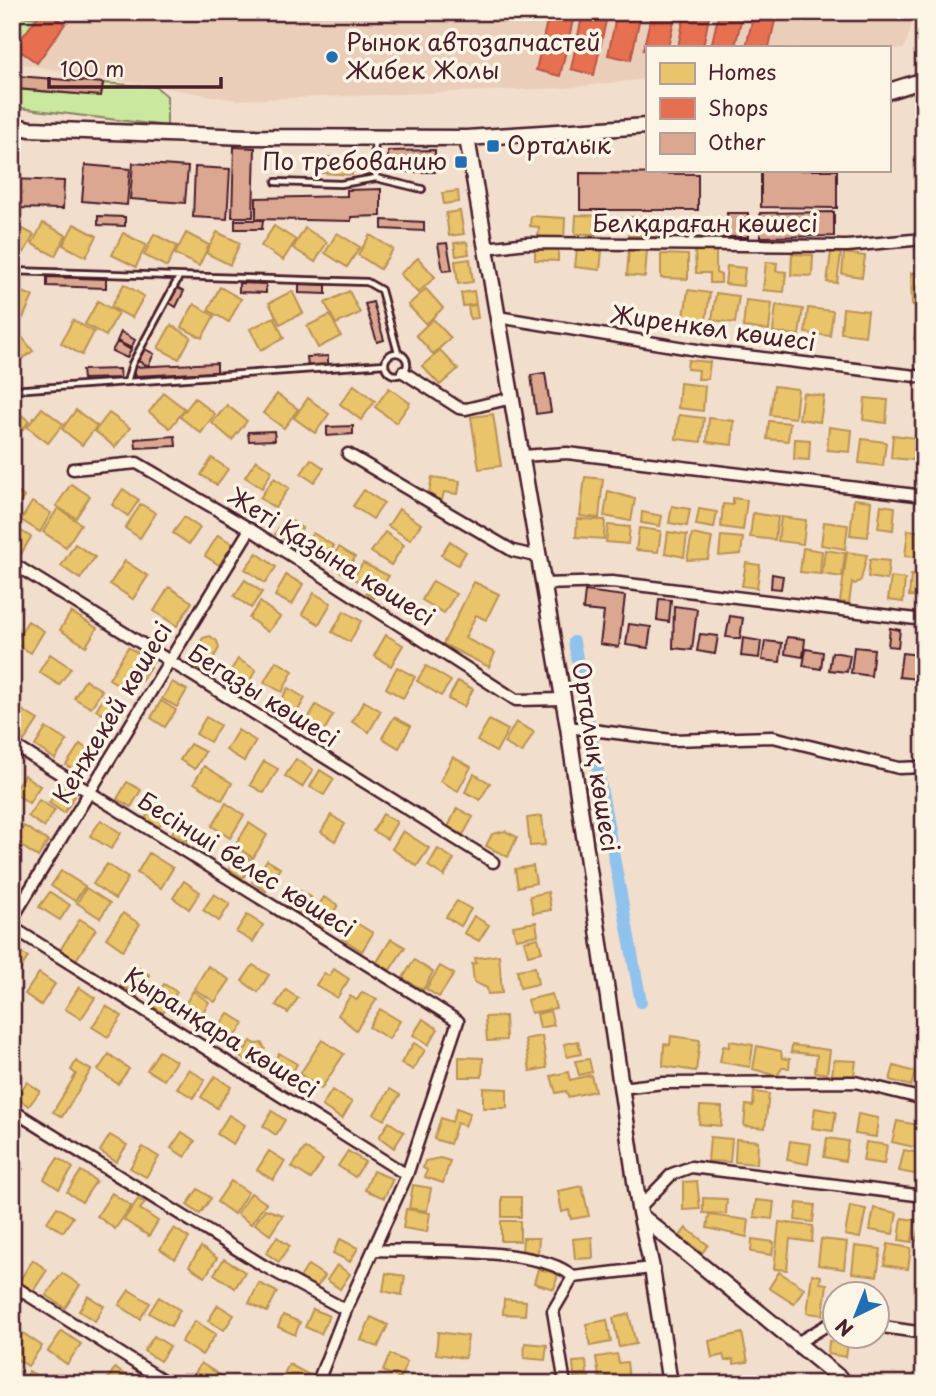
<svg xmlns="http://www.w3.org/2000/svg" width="936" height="1396" font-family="'Playpen Sans',sans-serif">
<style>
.built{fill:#ebceba}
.green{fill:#cbe89f;stroke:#8a8465;stroke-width:2}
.homes{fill:#e9c46a;stroke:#b99257;stroke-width:2}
.shops{fill:#e76f51;stroke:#b85746;stroke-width:2}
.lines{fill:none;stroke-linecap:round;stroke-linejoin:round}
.canal{stroke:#8fc2ec;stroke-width:12}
.building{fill:#dca791;stroke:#4a1f2b;stroke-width:2}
.lane-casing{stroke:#4a1f2b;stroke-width:10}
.street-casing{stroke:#4a1f2b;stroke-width:15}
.secondary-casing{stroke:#4a1f2b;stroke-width:19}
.lane{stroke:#fcf5e5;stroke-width:4.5}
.street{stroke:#fcf5e5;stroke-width:10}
.secondary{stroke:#fcf5e5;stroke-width:14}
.poi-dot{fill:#1f6fb2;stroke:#fcf5e5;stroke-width:2.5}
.labels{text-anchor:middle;stroke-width:7;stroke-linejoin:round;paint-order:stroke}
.poi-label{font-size:24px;fill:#4a1f2b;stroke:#fcf5e5;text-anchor:start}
.street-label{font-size:24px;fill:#4a1f2b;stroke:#fcf5e5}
</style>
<rect width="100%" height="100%" fill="#f2decc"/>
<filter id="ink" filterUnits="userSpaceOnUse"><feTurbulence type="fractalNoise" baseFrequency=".0143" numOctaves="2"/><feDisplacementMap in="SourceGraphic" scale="14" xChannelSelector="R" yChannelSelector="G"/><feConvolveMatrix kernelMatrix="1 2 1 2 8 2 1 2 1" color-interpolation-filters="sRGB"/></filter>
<g filter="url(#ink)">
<!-- built -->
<path class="built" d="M33,12H916L904,49L647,47V79L565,88L237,100L16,63Z"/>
<!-- green -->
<path class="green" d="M12,15L37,18L15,47L22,52L12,69Z
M103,83L156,87L167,96V126L12,107V89L101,96Z"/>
<!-- homes -->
<path class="homes" d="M323,157L353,158L352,175L323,173Z
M458,191L459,202L444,204L442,193Z
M460,211L464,234L449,236L446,213Z
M576,215L604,216L603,234H575Z
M531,216L565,218L564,241L538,239L539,227L530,226Z
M629,217L657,218V236H629Z
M12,223L34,235L22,256L12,250Z
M43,223L66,235L55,256L32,244Z
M74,224L97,236L86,257L63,245Z
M274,226L296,240L283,260L261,246Z
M305,228L327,242L315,262L293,248Z
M217,232L240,243L230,265L206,253Z
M123,233L146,245L136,267L112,255Z
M186,233L209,245L199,266L175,254Z
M337,233L360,247L347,267L325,253Z
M154,234L177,246L167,267L144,255Z
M370,235L393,249L380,269L358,255Z
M467,242L469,254L456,256L454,243Z
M535,247L558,248V261L535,260Z
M577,248L602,251L600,270L575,267Z
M629,248L647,250L645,277L627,275Z
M695,249H716V273L721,275V283H710V273H696Z
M831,252L841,254L837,283L827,282Z
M844,253L865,256L862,277L842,274Z
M661,254L688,255V279L661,278Z
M792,254L813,255L812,276L791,275Z
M418,258L435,277L418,293L400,274Z
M470,259L473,282L458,284L455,261Z
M766,262L777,263L776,271L786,272L784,292L763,290Z
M727,266L745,268L743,286L725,284Z
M911,273H924V306L912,305Z
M124,284L144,296L132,318L111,307Z
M220,287L241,299L229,322L208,310Z
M12,288L33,296L23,318L12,313Z
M426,289L443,308L426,324L408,305Z
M688,290L710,293L706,320L684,317Z
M292,291L303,313L280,324L269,303Z
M349,291L360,313L336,324L325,303Z
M474,291L476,304L463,306L461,293Z
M716,293L739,296L735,323L712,320Z
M746,300L772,303L769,330L743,327Z
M98,301L118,313L106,336L85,324Z
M194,304L214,316L202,338L181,327Z
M476,305L478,318L470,319L468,306Z
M776,305L803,309L799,335L773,332Z
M808,308L833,311L830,336L805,333Z
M843,308L868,311L865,336L841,333Z
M330,315L341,336L318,348L307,326Z
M274,317L284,338L261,350L250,329Z
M433,319L451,338L433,354L416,335Z
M73,320L94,332L82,355L61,343Z
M917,322L924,323V341L914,339Z
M171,325L191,337L179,359L158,348Z
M18,332L33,351L12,366V336Z
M440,350L458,369L440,385L422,366Z
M688,360L710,362L708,379H698L699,370L687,369Z
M680,383L705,386L703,411L678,408Z
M354,385L375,401L361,420L340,404Z
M774,386L798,389L795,418L770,415Z
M389,388L410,403L396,423L375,407Z
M164,393L185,409L170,428L149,412Z
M803,393L824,396L820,422L799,419Z
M277,394L298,409L284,428L263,413Z
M195,398L215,414L201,433L180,417Z
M308,398L329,414L315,433L294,418Z
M865,398L888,400L886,423L863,420Z
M227,405L247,421L232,440L212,423Z
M12,408L29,421L15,440L12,438Z
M42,408L63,424L48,443L27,427Z
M76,410L97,426L82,445L62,429Z
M109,413L130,428L115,447L95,431Z
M493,414L501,466L479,469L471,417Z
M679,415L704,418L701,442L676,439Z
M709,418L734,421L732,445L707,442Z
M769,421L790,423L788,441L767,439Z
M829,427L852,430L850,452L827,450Z
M893,435L916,438L913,460L891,458Z
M795,439L810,440L809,460L794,459Z
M862,439L886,442L883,466L859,463Z
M212,458L228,469L217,485L201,475Z
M311,459L324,468L314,482L301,474Z
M256,460L272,471L262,488L245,477Z
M432,477L460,481L458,494L444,492L442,500L428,498Z
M585,477L603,479L599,518L580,516Z
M274,478L289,488L275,508L260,498Z
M71,484L90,496L76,518L56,506Z
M12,488L24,497L12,513Z
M123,489L139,500L128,516L112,505Z
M364,490L384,503L373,519L353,506Z
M608,491L635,499L631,521L604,516Z
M733,498L747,500L743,530L721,527L723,504L733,505Z
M854,499L871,501L868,537L850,535Z
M32,502L51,513L40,532L21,520Z
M141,504L156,513L140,538L125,528Z
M881,505L895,507L893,530L878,528Z
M672,506L690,509L687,526L669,523Z
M58,508L81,524L66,547L43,532Z
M399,509L421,524L410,540L388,526Z
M699,509L717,512L714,528L696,525Z
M642,512L662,516L660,526L641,523Z
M753,513L778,517L775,540L750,537Z
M184,517L200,528L189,544L173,533Z
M286,517L302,528L292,544L275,534Z
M781,517L806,520L803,544L778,541Z
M577,519L605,520L604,539L576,537Z
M824,522L848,525L845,549L821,545Z
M608,525L630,527L628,544L606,542Z
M13,526L31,537L20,556L12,551Z
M639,528L661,531L658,552L636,550Z
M908,530L924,532V558L905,556Z
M385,532L404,545L391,565L371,552Z
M668,532L687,535L684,557L665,553Z
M313,533L334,546L323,562L302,549Z
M692,534L712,538L708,559L687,560Z
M218,535L233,544L219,565L205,556Z
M721,536L743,538L741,554L719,556Z
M450,541L466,552L458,565L441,555Z
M75,544L95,557L80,579L61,566Z
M339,547L355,557L344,574L328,563Z
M803,548L822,551L820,574L800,572Z
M825,550L845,553L842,577L822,574Z
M847,552L867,555L861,580L855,584L852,582L849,603L840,602Z
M257,553L276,567L265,583L245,569Z
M870,559L889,561L887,580L868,577Z
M125,561L148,576L133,599L110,584Z
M363,563L389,576L374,598L366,593L369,588L353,578Z
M746,563L760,565L757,588L742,586Z
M286,575L303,584L292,605L275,596Z
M911,575L924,576V597L909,596Z
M891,577L905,579L903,602L888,600Z
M245,580L262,592L251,608L234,596Z
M433,581L456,594L444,613L422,600Z
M474,582L499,594L486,620L476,615L465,638L495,653L489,667L443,644Z
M169,587L192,602L177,626L154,611Z
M314,593L331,603L319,624L302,614Z
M260,602L280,617L268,632L249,618Z
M344,611L361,621L350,642L332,632Z
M71,612L97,628L86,646L60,630Z
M28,621L44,631L31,653L14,643Z
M386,635L403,645L391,666L374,656Z
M210,636L217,641L219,648L205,673L188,663L203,638Z
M128,647L153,662L141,682L132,677L125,689L109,679Z
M50,654L71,668L59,685L39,672Z
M238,659L256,670L244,691L225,679Z
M276,661L293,671L282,692L264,682Z
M426,666L451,681L441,696L417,681Z
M397,667L415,677L403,698L386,688Z
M85,680L102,690L91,708L74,698Z
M458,681L473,689L464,707L448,699Z
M172,682L187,690L177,707L162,699Z
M288,688L305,698L293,719L276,709Z
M107,692L123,702L112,720L96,710Z
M161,701L176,710L165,727L151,718Z
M364,701L381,711L369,732L352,722Z
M316,705L333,715L321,736L304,726Z
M22,710L38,720L24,741L12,733V724Z
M206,717L220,725L210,742L196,734Z
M394,717L411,726L399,748L382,738Z
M489,720L508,730L496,752L477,741Z
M516,722L534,732L522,753L504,743Z
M46,728L67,741L55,759L35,746Z
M238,730L256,741L244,761L226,750Z
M80,744L96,755L82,775L66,765Z
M190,744L205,752L195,769L180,760Z
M453,757L471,767L458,791L440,781Z
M296,759L313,770L302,787L285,776Z
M264,761L278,769L264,793L250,785Z
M204,766L232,783L222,800L194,783Z
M320,770L334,779L324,795L310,787Z
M474,774L490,783L480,800L465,792Z
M24,775L40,786L29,803L13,792Z
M127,782L141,790L131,807L117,799Z
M60,786L75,796L64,813L49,803Z
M39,800L55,810L44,827L28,816Z
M155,802L169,811L159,827L145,819Z
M226,803L244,815L230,838L212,826Z
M457,808L473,817L463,835L448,827Z
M383,814L397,822L387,839L373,831Z
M331,815L345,824L335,841L321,832Z
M182,816L196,825L186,842L172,833Z
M542,816L545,845L530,846L527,818Z
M101,820L121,833L111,849L90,836Z
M249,823L267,835L253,858L235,846Z
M24,826L48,841L38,857L14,841Z
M403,831L429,848L417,866L392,849Z
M505,831L517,837L508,857L486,846L492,834Z
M438,849L454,859L444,876L428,866Z
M239,852L253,861L243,878L229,869Z
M149,853L173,868L161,888L137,873Z
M267,860L280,868L266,891L252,882Z
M107,864L128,878L115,899L93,884Z
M533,866L536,883L518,887L515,869Z
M61,871L85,886L75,901L51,886Z
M184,881L200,892L189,909L173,898Z
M86,888L110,903L100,918L77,903Z
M297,889L311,897L301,914L286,906Z
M50,892L70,905L60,920L39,907Z
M548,892L551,910L533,913L530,896Z
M214,894L230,904L219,921L203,910Z
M324,897L338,905L323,928L310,919Z
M457,901L471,909L461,926L446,917Z
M123,913L140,924L123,950L106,938Z
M247,915L263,925L253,942L236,932Z
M474,916L489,925L479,941L464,933Z
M80,919L96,929L76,960L60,950Z
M353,921L373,933L362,951L343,939Z
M536,922L538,935L516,939L513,926Z
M538,938L542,952L528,955L524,941Z
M391,939L405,947L390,970L377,962Z
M12,947L28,957L15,978L12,976Z
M499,955L502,993L488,994L487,988L474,982L472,964L476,963L475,958Z
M414,960L433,972L423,990L403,978Z
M134,965L150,975L137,996L121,985Z
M253,965L269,975L258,992L242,981Z
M208,966L230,980L215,1002L194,989Z
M440,966L454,974L439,997L426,989Z
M535,967L538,984L520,988L517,970Z
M334,969L349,979L337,998L316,985L324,973L329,976Z
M39,973L55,984L41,1005L25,994Z
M164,984L177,992L163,1013L150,1004Z
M79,987L95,998L81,1019L65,1009Z
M286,990L298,998L288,1013L276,1005Z
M193,991L209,1002L199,1019L183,1008Z
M362,992L377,999L356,1030L338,1015L350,996L357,1000Z
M552,994L556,1008L531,1013L527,1000Z
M106,1006L122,1016L108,1037L92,1027Z
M380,1009L400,1021L389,1039L369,1027Z
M550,1011L554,1025L540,1028L537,1014Z
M228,1013L244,1023L233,1040L217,1029Z
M505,1016L506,1040L487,1041L485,1017Z
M423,1019L438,1029L428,1045L413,1035Z
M542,1036L547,1068L530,1071L525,1039Z
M671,1036L700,1040L696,1071L663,1066L664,1044L670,1045Z
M322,1040L344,1054L321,1089L300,1074Z
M251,1041L256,1044L262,1043L265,1049L254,1066L240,1057Z
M578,1041L581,1054L567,1057L564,1044Z
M730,1041L753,1045L750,1067L720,1062L723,1046L729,1047Z
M414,1043L425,1050L413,1070L401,1063Z
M792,1045L830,1050L827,1074L815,1072L817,1055L791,1052Z
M757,1046L781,1051L782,1058L790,1059L789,1068H782L777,1076L753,1069Z
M12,1051L21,1057L12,1071Z
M159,1051L176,1061L164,1080L147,1070Z
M279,1053L297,1064L287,1082L268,1072Z
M109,1054L129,1069L118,1084L98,1070Z
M459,1057L483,1058L482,1077H459Z
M589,1059L592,1072L579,1075L575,1061Z
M834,1060L856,1061L854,1076L832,1075Z
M76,1061L91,1070L62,1117L53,1112L76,1074L71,1070Z
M894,1066L915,1072L911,1086L890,1080Z
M189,1069L205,1080L193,1098L177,1088Z
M568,1072L570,1080L591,1075L595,1091L568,1097L566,1091L556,1093L551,1076Z
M215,1076L231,1087L217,1108L201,1097Z
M27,1082L40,1091L29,1106L16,1098Z
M483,1088L507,1089V1108H483Z
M390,1089L400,1095L384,1120L374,1114Z
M332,1090L352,1102L342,1119L322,1106Z
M754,1092L769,1094L765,1128L744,1126L746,1105L753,1106Z
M700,1106L722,1107L721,1126L699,1124Z
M457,1108L470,1113L465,1126L457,1123L450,1144L434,1139L441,1118L452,1122Z
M815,1108L836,1112L833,1131L812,1128Z
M272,1111L285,1120L276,1135L263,1126Z
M858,1114L878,1118L876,1137L855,1134Z
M229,1115L245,1125L233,1144L217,1134Z
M897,1121L923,1126L918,1148L892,1142Z
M389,1122L404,1132L394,1148L379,1137Z
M182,1132L195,1141L185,1157L171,1148Z
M110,1135L127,1145L116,1162L100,1151Z
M710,1137L732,1139L730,1162L708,1161Z
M827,1138L848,1141L845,1161L824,1157Z
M736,1139L758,1141L757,1164L735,1162Z
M790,1141L811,1144L808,1164L787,1160Z
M866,1142L887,1145L884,1164L863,1161Z
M143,1147L159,1157L146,1177L130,1168Z
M305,1148L323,1160L311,1179L292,1167Z
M904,1150L924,1154V1176L899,1171Z
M269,1151L285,1161L273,1180L257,1170Z
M348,1151L365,1162L355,1177L338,1166Z
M58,1158L73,1168L59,1189L44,1179Z
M440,1158L450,1161L443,1183L425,1177L427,1170L423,1168L425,1161Z
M12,1162L23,1169L13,1184H12Z
M81,1171L96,1181L82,1202L67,1192Z
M373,1171L393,1179L384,1198L365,1190Z
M231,1181L248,1192L234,1214L217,1202Z
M697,1181L700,1209L683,1210V1182Z
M413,1185L431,1188L427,1211L409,1208Z
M582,1186L589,1216L571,1219L569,1210L562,1212L558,1191Z
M198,1189L211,1198L200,1214L187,1205Z
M112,1193L131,1206L115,1229L97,1216Z
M251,1193L266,1203L251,1224L237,1214Z
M502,1197H521V1217H502Z
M703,1198L727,1199L726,1214L703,1213Z
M138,1199L145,1203L140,1209L158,1221L149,1236L124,1220Z
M756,1200L774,1202L772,1219L754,1217Z
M797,1203L815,1205L813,1222L795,1220Z
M850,1206L866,1209L860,1238L845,1235Z
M57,1207L73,1217L63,1232L47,1222Z
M874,1208L897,1213L893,1234L870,1230Z
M265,1209L283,1215L270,1235L255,1224Z
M406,1209L430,1213L427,1232L403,1228Z
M709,1215L749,1220L747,1237L707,1228Z
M902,1218L915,1220L912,1242L899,1240Z
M921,1220L924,1221V1242L917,1241Z
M501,1221H520V1241H501Z
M779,1222L813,1226L812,1242L790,1239L787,1270L774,1269Z
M174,1228L189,1238L175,1259L160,1249Z
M686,1228L708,1245L702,1253L680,1236Z
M277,1237L290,1246L279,1262L266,1253Z
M592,1237L593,1258L575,1259L573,1239Z
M523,1238H539L538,1253L522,1252Z
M340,1239L358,1248L350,1262L333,1253Z
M752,1239L774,1242L772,1255L751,1252Z
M821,1239L847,1242L844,1269L818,1265Z
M888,1244L911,1248L908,1269L884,1265Z
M855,1246L881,1249L877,1276L852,1273Z
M201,1247L217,1258L205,1277L189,1266Z
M924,1250V1304L916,1303Z
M224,1259L245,1272L235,1288L214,1274Z
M33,1260L47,1270L33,1291L19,1281Z
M308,1265L325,1276L315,1289L300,1278Z
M337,1265L350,1274L340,1289L327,1280Z
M538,1269L558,1274L554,1289L534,1283Z
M779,1272L804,1288L794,1304L769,1288Z
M62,1273L80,1285L65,1308L46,1295Z
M386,1273L405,1276L402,1295L383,1291Z
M812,1274L821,1276L820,1283L827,1284L823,1315L807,1313Z
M259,1283L277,1292L267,1312L249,1303Z
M129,1290L150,1303L140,1319L119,1305Z
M88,1296L104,1306L95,1321L79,1311Z
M159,1297L180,1310L171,1326L149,1313Z
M504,1299L526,1301L525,1315L503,1314Z
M218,1305L234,1315L224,1330L208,1321Z
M313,1309L329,1316L321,1334L305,1327Z
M629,1314L636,1344L619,1347L613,1318Z
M283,1315L300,1322L295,1335L278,1327Z
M371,1317L388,1325L378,1347L361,1340Z
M607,1320L611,1342L590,1346L586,1324Z
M195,1321L216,1334L202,1355L181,1342Z
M62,1331L81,1344L67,1364L48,1351Z
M438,1332L468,1336L465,1358L436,1354Z
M23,1333L42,1346L28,1366L12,1356V1348Z
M742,1333L748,1362L734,1364L733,1359L725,1361L723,1355L712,1358L709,1341Z
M154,1336L170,1346L160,1361L144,1351Z
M829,1341L848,1344L846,1357L828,1354Z
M525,1343L547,1345L545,1360L524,1358Z
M390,1354L407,1362L400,1379L383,1371Z
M617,1354L619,1363L627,1362L629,1380L615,1382L614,1378L599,1377L596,1357Z
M586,1361L587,1374L574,1375L573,1362Z
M201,1363L234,1384H189Z
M289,1364L309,1375L305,1384H279Z
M115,1368L137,1384H104Z
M29,1371L50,1384H29L24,1381Z
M589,1376L590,1384H602H575L574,1377Z"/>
<!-- shops -->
<path class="shops" d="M41,12H49L65,24L37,63L15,47Z
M549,12H575L560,76L536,70Z
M583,12H608L594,75L571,69Z
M617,12H641L631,60L608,55Z
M652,12H676L668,47L643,50Z
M685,12H710L703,47H678Z
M719,12H743L735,47H711Z
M754,12H777L769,47H746Z"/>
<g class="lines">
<!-- canal -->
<path class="canal" d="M574,642L641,1002"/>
</g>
<!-- building -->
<path class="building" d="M18,76L103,83L101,96L17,89Z
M234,147L255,148L253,217H232Z
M435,150V172H388V151Z
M133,163L188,167L185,203L130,199Z
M85,165L130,169L127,205L82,201Z
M195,167L230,169L227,219L193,217Z
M761,170H837V208L761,207Z
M580,173L698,174V210H580Z
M12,179L64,181L63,209L12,208Z
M381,189V216L351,217V221L256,219V198L347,196V190Z
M834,212V236L760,237V213Z
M727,213H748V237H727Z
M98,216L125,217V226L98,225Z
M235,220H263L262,229H235Z
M382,220L424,222V231L382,229Z
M447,243L452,270L443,271L438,244Z
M47,277L106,279V288L47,286Z
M239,283L266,284V293L239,292Z
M299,284L326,285V294L299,293Z
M176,287L184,291L176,307L168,302Z
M373,302L384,340L377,342L365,304Z
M121,332L135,340L131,348L117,341Z
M117,342L131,350L127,358L112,351Z
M145,349L154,354L148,366L138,361Z
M328,356V365L308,366L307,357Z
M217,363V372L134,376V367Z
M119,369L120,378L83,379L82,370Z
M545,373L551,412L536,414L531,375Z
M353,426V434L327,436V427Z
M274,431L275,440L249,441L248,432Z
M175,436L176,446L136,448L135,439Z
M772,574L783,576L781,589L771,588Z
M585,591L625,596L619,647L600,644L604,612L583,610Z
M659,599L671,600L669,622L657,620Z
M674,606L697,609L692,650L673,648Z
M730,616L743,618L740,639L726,637Z
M629,624L651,627L648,648L626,645Z
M890,628L900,630L898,647L888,646Z
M700,634L718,636L715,654L697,651Z
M787,637L805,639L803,657L785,654Z
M743,638L761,641L759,658L741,656Z
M765,641L782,643L780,662L762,660Z
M854,647L874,649L871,676L851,673Z
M806,649L823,652L821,669L803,666Z
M832,652L850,655L847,672L829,670Z
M902,653L919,655L917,679L899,677Z"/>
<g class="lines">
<!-- lane casing -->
<g class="lane-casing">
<path id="lane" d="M374,139L376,178
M276,182L341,184L376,178L422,189
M688,245L694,234L721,235
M12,271L367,282L381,290L398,353
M385 364a11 11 0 1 1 22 0a11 11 0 1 1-22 0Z
M127,382L132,364L178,279
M12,390L385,364"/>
</g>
<!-- street casing -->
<g class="street-casing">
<path id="street" d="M486,248L527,243L847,246L924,239
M498,317L703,351L924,377
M403,372L459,408L466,409L512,398
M348,454L513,551L540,557
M522,456L567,453L924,496
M73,469L137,463L250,529L516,700L563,699
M12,563L493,862
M543,584L612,582L924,620
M568,727L672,740L773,737L899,768L924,767
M12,744L458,1021L407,1175L346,1310L317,1384
M12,919L250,529
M12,927L407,1175
M621,1088L663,1083L855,1082L924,1099
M12,1110L264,1266L346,1310
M639,1208L672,1174L691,1167L924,1196
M375,1250C420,1252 543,1246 573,1277L652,1268
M12,1285L169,1384
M876,1326L924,1333
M797,1343L834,1321
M565,1384L553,1311L573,1277"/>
</g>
<!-- secondary casing -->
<g class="secondary-casing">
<path id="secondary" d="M889,91L924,80
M12,125L30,129L248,137L467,138L647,126
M467,138L568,727L639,1208L652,1268L670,1384
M641,1216L847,1384"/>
</g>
<!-- lane -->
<use href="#lane" class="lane"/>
<!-- street -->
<use href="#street" class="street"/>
<!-- secondary -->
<use href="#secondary" class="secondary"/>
</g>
</g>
<!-- markers -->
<g class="poi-dot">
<circle cx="332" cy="57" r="7"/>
<rect x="486" y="139" width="14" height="14" rx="3.5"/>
<rect x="454" y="155" width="14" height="14" rx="3.5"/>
</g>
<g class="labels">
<!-- poi labels -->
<g class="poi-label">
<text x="346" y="51">Рынок автозапчастей<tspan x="346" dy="28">Жибек Жолы</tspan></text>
<text x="507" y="154">Орталык</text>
<text x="447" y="170" text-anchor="end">По требованию</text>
</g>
<!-- street labels -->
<g class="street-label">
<text x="705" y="232">Белқараған көшесі</text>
<text transform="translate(713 329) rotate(8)" y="8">Жиренкөл көшесі</text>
<text transform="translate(331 557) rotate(32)" y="8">Жеті Қазына көшесі</text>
<text transform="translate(263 696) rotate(32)" y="8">Бегазы көшесі</text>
<text transform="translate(113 713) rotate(-59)" y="8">Кенжекей көшесі</text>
<text transform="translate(595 757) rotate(81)" y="8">Орталық көшесі</text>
<text transform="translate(246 865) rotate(32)" y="8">Бесінші белес көшесі</text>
<text transform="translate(221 1033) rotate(32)" y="8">Қыранқара көшесі</text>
</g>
</g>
<!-- margin -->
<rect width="936" height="1396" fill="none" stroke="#fcf5e5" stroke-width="42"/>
<rect x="21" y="21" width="894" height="1354" fill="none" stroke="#4a1f2b" stroke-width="2.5" filter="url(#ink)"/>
<!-- legend -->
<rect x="646" y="46" width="245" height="126" fill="#fcf5e5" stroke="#b59f9b" stroke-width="2"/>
<rect x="660" y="63" width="35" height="21" fill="#e9c46a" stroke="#b59f9b" stroke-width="2"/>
<text x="708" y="80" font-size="21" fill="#4a1f2b">Homes</text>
<rect x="660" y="98" width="35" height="21" fill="#e76f51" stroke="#b59f9b" stroke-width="2"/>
<text x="708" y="116" font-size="21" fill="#4a1f2b">Shops</text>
<rect x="660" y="133" width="35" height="21" fill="#dca791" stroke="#b59f9b" stroke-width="2"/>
<text x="708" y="150" font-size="21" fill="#4a1f2b">Other</text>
<!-- north arrow -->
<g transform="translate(856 1315) rotate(223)"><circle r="33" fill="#fcf5e5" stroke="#b59f9b" stroke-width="2"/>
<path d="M0-5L12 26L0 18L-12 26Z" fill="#1f6fb2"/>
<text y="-10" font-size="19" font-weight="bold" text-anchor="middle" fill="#4a1f2b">N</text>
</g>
<!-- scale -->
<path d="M49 77v10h172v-10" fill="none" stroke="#4a1f2b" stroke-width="3.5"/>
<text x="60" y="77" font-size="21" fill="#4a1f2b" stroke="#fcf5e5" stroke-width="5" paint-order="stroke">100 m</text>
</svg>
